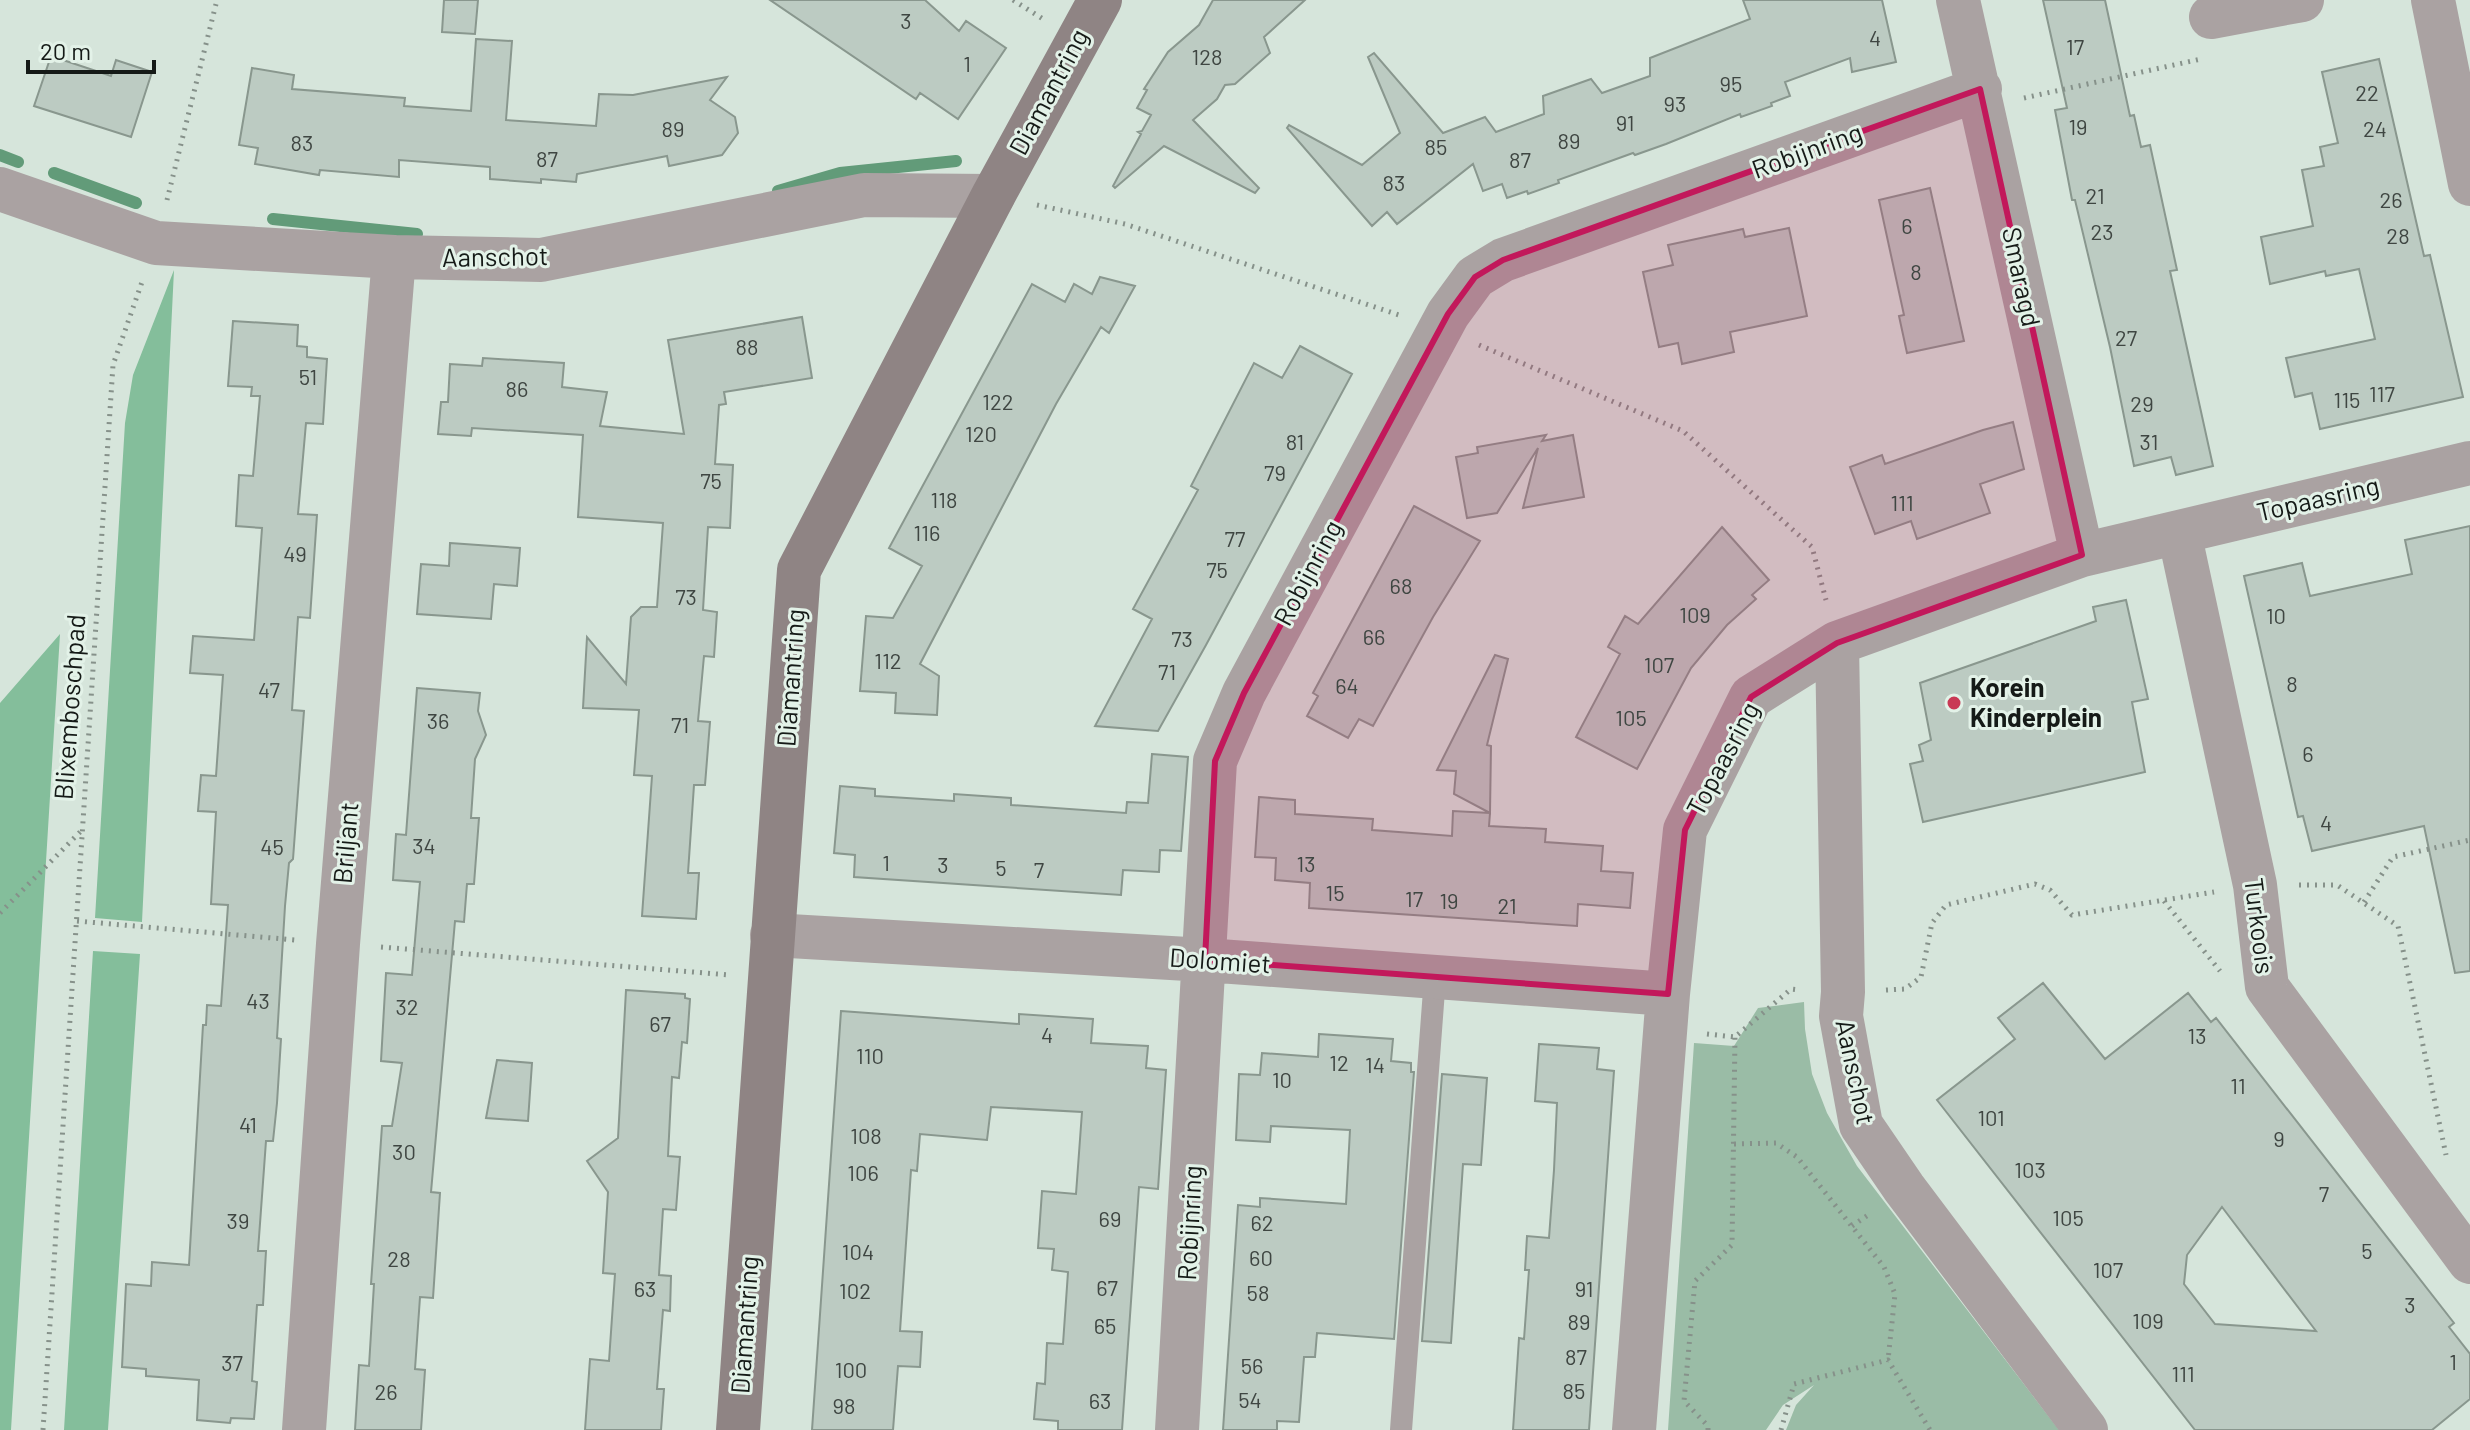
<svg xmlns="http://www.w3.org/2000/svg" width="2470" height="1430" font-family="Barlow,sans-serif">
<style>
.green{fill:#9abca6}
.forest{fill:#84be9b}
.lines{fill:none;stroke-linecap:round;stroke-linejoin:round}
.stream{stroke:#629b79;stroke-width:12}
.building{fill:#bccbc2;stroke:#89978e;stroke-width:2;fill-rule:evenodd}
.path{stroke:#86918a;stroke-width:5;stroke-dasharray:2 6;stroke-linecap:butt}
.lane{stroke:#aaa2a2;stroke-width:22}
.street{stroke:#aaa2a2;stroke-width:44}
.secondary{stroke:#8f8484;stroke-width:44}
.marked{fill:#c2185b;fill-opacity:0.2;stroke:#c2185b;stroke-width:6;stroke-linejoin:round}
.poi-dot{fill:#c93955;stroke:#e3f2e8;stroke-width:3}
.labels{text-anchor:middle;stroke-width:6;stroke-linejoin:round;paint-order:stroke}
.number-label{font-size:22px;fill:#3f4642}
.street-label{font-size:26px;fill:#151a17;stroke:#e3f2e8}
.poi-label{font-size:26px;font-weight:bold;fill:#151a17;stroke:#e3f2e8;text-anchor:start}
</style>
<rect width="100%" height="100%" fill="#d6e5db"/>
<!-- green -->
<path class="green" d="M1804,1002L1805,1029L1812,1074L1827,1113L1857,1166L2059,1430H1786L1796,1405L1814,1385L1783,1405L1766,1430H1668L1694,1043L1734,1046L1758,1008Z"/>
<!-- forest -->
<path class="forest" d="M174,270L142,922L95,918L125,423L133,375Z
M60,634L11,1430H0V703Z
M93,951L140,954L108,1430H64Z"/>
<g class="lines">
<!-- stream -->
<path class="stream" d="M0,155L18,162
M54,173L136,203
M778,191L840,173L956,161
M273,219L417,234"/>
</g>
<!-- building -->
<path class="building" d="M444,0H478L475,34L442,32Z
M770,0H925L959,31L966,21L1006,48L958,119L920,93L916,99Z
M1213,0H1305L1264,37L1270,53L1235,84L1225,85L1217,99L1193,120L1259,188L1255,193L1164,146L1115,188L1113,186L1141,134L1138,132L1142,131L1151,115L1137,108L1147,90L1144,89L1168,52L1199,25Z
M1743,0H1882L1896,62L1852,72L1850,58L1785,82L1790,96L1771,103L1772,106L1741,117L1740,114L1666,144L1635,155L1633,153L1558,180L1559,183L1528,194L1527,191L1507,198L1502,184L1483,191L1473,164L1397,224L1387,212L1372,226L1287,128L1289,125L1362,165L1400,133L1368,57L1374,53L1443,133L1485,117L1496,132L1544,114L1543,96L1591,79L1602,93L1650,76V58L1750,19Z
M2043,0H2105L2130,116L2134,115L2141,147L2150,145L2177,270L2170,271L2213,466L2176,475L2171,457L2134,466L2110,347L2075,200H2072L2055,110L2067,108Z
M476,39L512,41L506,120L596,126L599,94L633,95L727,77L710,100L735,117L738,133L722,155L669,166L667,156L577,174L576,182L541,179V183L490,179V167L399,160V177L320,170L319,175L255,164L258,148L239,145L252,68L294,75L292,89L405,98L404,106L471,111Z
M51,56L111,76L116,60L152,72L131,137L34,106Z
M2379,59L2424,256L2430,255L2463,397L2320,429L2312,393L2295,397L2286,358L2375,339L2359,269L2326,276L2325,271L2270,284L2261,237L2313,226L2302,170L2324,166L2320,147L2338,143L2322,72Z
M1930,188L1964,341L1907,353L1899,316L1904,315L1879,200Z
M1789,228L1807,316L1730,332L1734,352L1682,364L1678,343L1659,347L1643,272L1673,265L1668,245L1743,229L1745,237Z
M1100,277L1135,286L1109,333L1101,327L1056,404L920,664L939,676L937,715L895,713L896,693L860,691L866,616L893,618L922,566L889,548L1032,284L1065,302L1074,284L1092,294Z
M802,317L812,378L724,392L726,404L719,405L715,464L733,465L730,528L708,527L703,610L717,612L714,657L704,656L698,721L710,722L705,785H694L688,873H699L696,919L642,916L652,776L634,775L639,710L583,708L587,637L626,684L631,617L641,607H657L663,523L578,517L583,435L472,428L471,436L438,434L441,402H448L450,364L482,366L483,358L564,363L562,387L607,392L600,426L684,434L668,340Z
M233,321L298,325L297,346L307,347V357L327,359L323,424L306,423L298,514L317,515L310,618L298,617L292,710L304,711L293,859L289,863L285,906L277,1038L281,1039L277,1103L273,1141H266L258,1251H266L263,1305H257L252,1381L257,1382L254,1419L231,1418L230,1423L197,1420L199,1380L146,1376V1369L122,1367L126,1284L151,1286L152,1262L189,1265L203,1025H206L207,1005L221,1006L228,905L211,904L216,812L198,811L201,775L216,776L223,675L190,673L193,636L254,640L262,528L236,526L239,475L253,476L260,396H251L252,387L228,386Z
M1300,346L1352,374L1206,645L1158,731L1095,726L1152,619L1133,609L1198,490L1191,486L1254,363L1282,378Z
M2013,422L2024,469L1980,484L1990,513L1917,539L1911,521L1875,534L1850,467L1882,455L1885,464L1983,430Z
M1546,435L1542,441L1573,435L1584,497L1523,508L1538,448L1497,513L1467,518L1456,457L1478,453L1477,447Z
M1414,506L1480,541L1433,617L1373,726L1359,719L1348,738L1307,716L1318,696L1313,693Z
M2470,526V971L2455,973L2424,826L2312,851L2303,816L2298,817L2244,576L2302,563L2310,596L2412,574L2405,540Z
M1722,527L1769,580L1752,595L1756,599L1727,625L1691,668L1637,769L1576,737L1620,654L1608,647L1625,616L1638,624Z
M450,543L520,548L517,586L494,584L491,619L417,614L421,564L449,566Z
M2126,600L2148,699L2132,702L2145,772L1923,822L1910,764L1923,761L1919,745L1931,740L1920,683L2096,621L2093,607Z
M1495,655L1508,659L1487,745L1491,746L1490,813L1454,794L1456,771L1437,770Z
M417,688L480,693L478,711L486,735L475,759L471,818H479L474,884H467L464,922L455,921L431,1192L440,1193L433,1298L420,1297L415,1369L425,1370L421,1430H355L359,1365L369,1366L374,1284H371L382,1126H392L402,1063L381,1061L386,973L412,975L420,882L393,880L396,834L406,835Z
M1152,754L1188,757L1181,851L1160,850L1159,872L1123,870L1121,895L854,877L855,855L834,853L840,786L875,789V796L954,801V794L1011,798V805L1126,813L1127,802L1148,803Z
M1259,797L1295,800V814L1373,819L1372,830L1452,836L1453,811L1490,813L1489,826L1546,829L1545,842L1603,846L1601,871L1633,873L1630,908L1578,904L1577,926L1309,908L1310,883L1275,880L1276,858L1255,857Z
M2043,983L2105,1059L2188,993L2211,1022L2216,1018L2454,1323L2449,1327L2470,1354V1399L2432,1430H2195L1937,1100L2015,1039L1998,1018ZM2222,1207L2316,1331L2215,1324L2184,1284L2187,1255Z
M626,990L685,994V998L690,999L687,1043L682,1042L679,1078L672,1077L668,1156L680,1157L676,1210L663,1209L659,1275L671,1276L670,1311L663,1310L657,1389H664L661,1430H585L590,1359L609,1361L615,1274L603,1273L608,1192L587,1161L618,1138Z
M841,1011L1019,1024V1014L1093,1019L1091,1043L1148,1046L1146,1068L1166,1070L1158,1189L1139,1187L1122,1430H1058V1421L1034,1419L1037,1383L1045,1384L1047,1343L1063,1344L1068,1272L1052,1270L1054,1249L1038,1248L1042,1191L1076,1194L1082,1112L991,1107L987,1140L920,1134L917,1171L911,1170L900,1331L922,1332L920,1367L898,1366L893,1430H812Z
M1319,1034L1393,1039L1391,1061L1411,1063V1072H1414L1394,1339L1317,1333L1315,1357H1304L1299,1422L1277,1421V1430H1223L1238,1205L1260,1207V1198L1346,1204L1350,1130L1271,1126L1270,1142L1236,1140L1239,1074L1260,1075L1262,1053L1318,1057Z
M1539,1044L1599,1048L1597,1069L1614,1071L1589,1430H1513L1519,1338L1524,1339L1529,1270H1525L1527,1236L1549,1238L1554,1170L1557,1103L1535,1101Z
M497,1060L532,1063L528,1121L486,1118Z
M1442,1074L1487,1078L1481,1165L1463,1164L1451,1343L1422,1341Z"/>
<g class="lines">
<!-- path -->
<path class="path" d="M1013,0L1043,19
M2024,98L2201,59
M167,200L217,0
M1037,205L1125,224L1399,315
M1479,345L1683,431L1812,547L1826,600
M2299,885H2337L2398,926L2446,1155
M2164,901L2220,971
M2364,902L2393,857L2470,840
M0,913L82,830
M77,921L295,940
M381,947L730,975
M1886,990L1905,989L1921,977L1932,923L1946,905L2035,884L2050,890L2072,915L2214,892
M1707,1034L1735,1037L1791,989L1800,990
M1734,1144L1776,1143L1797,1157L1884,1267L1895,1294L1888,1360
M1852,1226L1871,1213
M43,1430L113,365L142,282
M1708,1430V1426L1684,1401L1695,1281L1732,1245L1735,1037
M1781,1430L1794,1384L1888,1360L1930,1430"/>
<!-- lane -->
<path class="lane" d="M1401,1430L1435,977"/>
<!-- street -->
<path class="street" d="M1958,0L2082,555
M2433,0L2470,184
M2211,17L2302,0
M0,189L156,243L394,257L541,260L864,195L993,196
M2179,532L2255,885L2267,987L2470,1262
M1837,643L1843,992L1841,1016L1861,1125L1904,1188L2086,1430
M772,935L1205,960L1668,994
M304,1430L338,944L394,257
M1177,1430L1215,761L1244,693L1448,314L1475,277L1503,260L1980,89
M1634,1430L1668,994L1685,830L1751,697L1837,643L2082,555L2470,463"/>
<!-- secondary -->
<path class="secondary" d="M738,1430L799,570L993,196L1100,0"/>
</g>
<!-- marked area -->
<path class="marked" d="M1980,89L2082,555L1837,643L1751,697L1685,830L1668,994L1205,960L1215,761L1244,693L1448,314L1475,277L1503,260Z"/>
<!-- markers -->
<circle class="poi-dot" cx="1954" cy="703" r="8"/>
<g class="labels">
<!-- number labels -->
<g class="number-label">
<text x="906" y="29">3</text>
<text x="1875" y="46">4</text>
<text x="2075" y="55">17</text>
<text x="1207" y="65">128</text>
<text x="967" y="72">1</text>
<text x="1731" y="92">95</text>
<text x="2367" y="101">22</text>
<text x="1675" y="112">93</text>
<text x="1625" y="131">91</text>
<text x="2078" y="135">19</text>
<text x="673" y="137">89</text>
<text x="2375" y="137">24</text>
<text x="1569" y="149">89</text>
<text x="302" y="151">83</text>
<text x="1436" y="155">85</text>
<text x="547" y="167">87</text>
<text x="1520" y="168">87</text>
<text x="1394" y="191">83</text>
<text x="2095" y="204">21</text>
<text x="2391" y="208">26</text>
<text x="1907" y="234">6</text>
<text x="2102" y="240">23</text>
<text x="2398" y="244">28</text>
<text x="1916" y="280">8</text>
<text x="2126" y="346">27</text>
<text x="747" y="355">88</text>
<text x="308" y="385">51</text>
<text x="517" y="397">86</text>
<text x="2382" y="402">117</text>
<text x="2347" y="408">115</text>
<text x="998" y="410">122</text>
<text x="2142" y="412">29</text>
<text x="981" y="442">120</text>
<text x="1295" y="450">81</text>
<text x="2149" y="450">31</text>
<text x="1275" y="481">79</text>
<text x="711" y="489">75</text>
<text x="944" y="508">118</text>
<text x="1902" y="511">111</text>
<text x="927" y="541">116</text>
<text x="1235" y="547">77</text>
<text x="295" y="562">49</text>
<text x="1217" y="578">75</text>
<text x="1401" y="594">68</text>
<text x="686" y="605">73</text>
<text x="1695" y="623">109</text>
<text x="2276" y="624">10</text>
<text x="1374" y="645">66</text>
<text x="1182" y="647">73</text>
<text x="888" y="669">112</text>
<text x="1659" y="673">107</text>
<text x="1167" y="680">71</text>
<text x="2292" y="692">8</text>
<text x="1347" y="694">64</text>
<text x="269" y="698">47</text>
<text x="1631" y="726">105</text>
<text x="438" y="729">36</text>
<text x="680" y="733">71</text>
<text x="2308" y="762">6</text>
<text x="2326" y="831">4</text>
<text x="424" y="854">34</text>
<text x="272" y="855">45</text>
<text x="886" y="871">1</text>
<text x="1306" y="872">13</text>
<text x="943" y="873">3</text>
<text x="1001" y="876">5</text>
<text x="1039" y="878">7</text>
<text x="1335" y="901">15</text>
<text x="1414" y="907">17</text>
<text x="1449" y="909">19</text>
<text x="1507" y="914">21</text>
<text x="258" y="1009">43</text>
<text x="407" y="1015">32</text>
<text x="660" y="1032">67</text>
<text x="1047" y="1043">4</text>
<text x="2197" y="1044">13</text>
<text x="870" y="1064">110</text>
<text x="1339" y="1071">12</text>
<text x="1375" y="1073">14</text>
<text x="1282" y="1088">10</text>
<text x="2238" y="1094">11</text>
<text x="1991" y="1126">101</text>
<text x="248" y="1133">41</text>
<text x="866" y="1144">108</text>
<text x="2279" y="1147">9</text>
<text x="404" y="1160">30</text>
<text x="2030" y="1178">103</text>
<text x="863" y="1181">106</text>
<text x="2324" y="1202">7</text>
<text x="2068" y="1226">105</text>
<text x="1110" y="1227">69</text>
<text x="238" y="1229">39</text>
<text x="1262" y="1231">62</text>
<text x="2367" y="1259">5</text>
<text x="858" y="1260">104</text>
<text x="1261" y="1266">60</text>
<text x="399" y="1267">28</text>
<text x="2108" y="1278">107</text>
<text x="1107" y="1296">67</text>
<text x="645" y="1297">63</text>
<text x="1584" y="1297">91</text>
<text x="855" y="1299">102</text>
<text x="1258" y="1301">58</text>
<text x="2410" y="1313">3</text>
<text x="2148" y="1329">109</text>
<text x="1579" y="1330">89</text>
<text x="1105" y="1334">65</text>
<text x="1576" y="1365">87</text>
<text x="2453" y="1370">1</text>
<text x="232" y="1371">37</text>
<text x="1252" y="1374">56</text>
<text x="851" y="1378">100</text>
<text x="2183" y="1382">111</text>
<text x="1574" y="1399">85</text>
<text x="386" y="1400">26</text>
<text x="1250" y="1408">54</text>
<text x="1100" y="1409">63</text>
<text x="844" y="1414">98</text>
</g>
<!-- street labels -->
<g class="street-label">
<text transform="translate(1049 92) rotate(-62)" y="9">Diamantring</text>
<text transform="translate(1807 151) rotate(-20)" y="9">Robijnring</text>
<text transform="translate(495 257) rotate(-1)" y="9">Aanschot</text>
<text transform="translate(2021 277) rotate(78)" y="9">Smaragd</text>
<text transform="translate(2318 499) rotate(-13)" y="9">Topaasring</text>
<text transform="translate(1308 573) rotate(-62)" y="9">Robijnring</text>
<text transform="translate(791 678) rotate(-86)" y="9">Diamantring</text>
<text transform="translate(70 707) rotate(-86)" y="9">Blixemboschpad</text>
<text transform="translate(1723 759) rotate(-62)" y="9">Topaasring</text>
<text transform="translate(346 843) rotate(-85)" y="9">Briljant</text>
<text transform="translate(2259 926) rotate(83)" y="9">Turkoois</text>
<text transform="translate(1220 961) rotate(4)" y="9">Dolomiet</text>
<text transform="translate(1855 1072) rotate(78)" y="9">Aanschot</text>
<text transform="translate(1190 1223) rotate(-87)" y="9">Robijnring</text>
<text transform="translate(745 1325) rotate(-86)" y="9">Diamantring</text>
</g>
<!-- poi labels -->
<g class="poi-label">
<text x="1970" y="697">Korein<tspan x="1970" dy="30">Kinderplein</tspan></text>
</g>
</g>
<!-- scale -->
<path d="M28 60v12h126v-12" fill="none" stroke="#151a17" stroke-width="4"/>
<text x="40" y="60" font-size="24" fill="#151a17" stroke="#e3f2e8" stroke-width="6" paint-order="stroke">20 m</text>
</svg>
